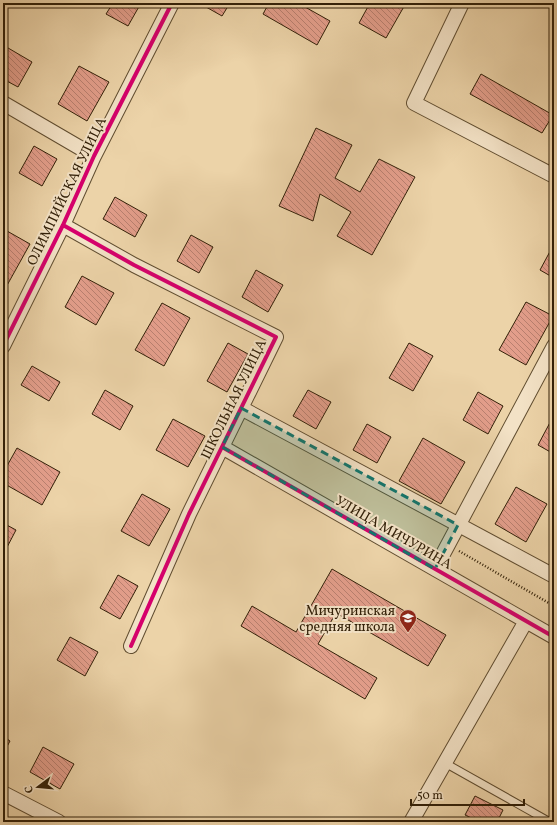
<svg xmlns="http://www.w3.org/2000/svg" width="557" height="825" font-family="Vollkorn,serif">
<style>
.building{fill:url(#building-back-hatch);stroke:#322008}
.lines{fill:none;stroke-linecap:round;stroke-linejoin:round}
.lane-casing{stroke:#604d30;stroke-width:9}
.street-casing{stroke:#604d30;stroke-width:16}
.path{stroke:#322008;stroke-width:2.5;stroke-dasharray:1 2;stroke-linecap:butt}
.lane{stroke:#f3e2c6;stroke-width:7}
.street{stroke:#f3e2c6;stroke-width:14}
.cycleway-casing{stroke:#f3e2c6;stroke-width:6}
.cycleway{stroke:#d6006c;stroke-width:4}
.marked{fill:#0f766e;fill-opacity:0.2;stroke:#0f766e;stroke-width:3;stroke-dasharray:8 5;stroke-linejoin:round}
.labels{text-anchor:middle;stroke-width:4;stroke-linejoin:round;paint-order:stroke}
.street-label{font-size:14px;fill:#322008;stroke:#f3e2c6}
.poi-label{font-size:14px;fill:#322008;stroke:#f3e2c6;text-anchor:end}
</style>
<defs>
<pattern id="building-back-hatch" width="6" height="6" patternUnits="userSpaceOnUse"><rect width="6" height="6" fill="#e39e8b"/><path d="M-1 5l2 2M0 0l6 6M5-1l2 2" fill="none" stroke="#b98070"/></pattern>
</defs>
<rect width="100%" height="100%" fill="#ecd3a8"/>
<filter id="stains"><feTurbulence type="fractalNoise" baseFrequency=".005" numOctaves="4"/><feColorMatrix values="0 0 0 0 .2 0 0 0 0 .09 0 0 0 0 .02 0 0 0 .5 -.17"/></filter>
<radialGradient id="worn" r=".72"><stop offset=".6" stop-color="#630" stop-opacity="0"/><stop offset="1" stop-color="#630" stop-opacity=".3"/></radialGradient>
<!-- building -->
<path class="building" d="M113,3H141L128,26L106,14Z
M199,3H230L222,16Z
M269,3H298L330,21L317,45L263,14Z
M370,3H406L386,38L359,23Z
M3,45L32,62L18,87L3,79Z
M79,66L109,82L87,121L58,104Z
M481,74L553,115L542,133L470,94Z
M316,128L352,145L335,178L360,192L379,159L415,177L372,255L337,236L351,212L320,194L313,221L279,206Z
M34,146L57,159L42,186L19,173Z
M115,197L147,215L135,237L103,219Z
M7,231L30,244L5,289L3,288V238Z
M191,235L213,247L199,273L177,261Z
M554,244V278L540,270Z
M256,270L283,285L268,312L242,297Z
M82,276L114,293L96,325L65,307Z
M526,302L553,316L526,365L499,350Z
M162,303L190,318L164,366L135,350Z
M228,343L248,354L227,392L207,381Z
M409,343L433,356L413,391L389,378Z
M32,366L60,382L49,401L21,385Z
M105,390L133,406L120,430L92,414Z
M308,390L331,402L316,429L293,416Z
M478,392L503,406L488,434L463,420Z
M554,415V454L538,445Z
M173,419L205,436L188,467L156,450Z
M367,424L391,437L377,463L353,450Z
M423,438L465,462L441,504L399,481Z
M17,448L60,472L42,505L3,483V473Z
M516,487L547,504L526,542L495,524Z
M142,494L170,509L149,546L121,531Z
M3,523L16,530L4,553L3,552Z
M332,569L446,635L428,666L336,613L318,644L377,678L365,699L241,626L252,606L296,632Z
M118,575L138,586L120,619L100,608Z
M70,637L98,652L85,676L57,660Z
M3,736L10,741L3,754Z
M43,747L74,764L60,789L30,772Z
M475,796L503,810L497,822H480L465,815Z"/>
<g class="lines">
<!-- lane casing -->
<g class="lane-casing">
<path id="lane" d="M445,763L550,822"/>
</g>
<!-- street casing -->
<g class="street-casing">
<path id="street" d="M462,3L414,103L554,176
M3,103L94,156
M63,225L134,265L276,337L189,514L131,646
M3,346L63,225L94,156L172,3
M241,408L554,576
M222,447L554,637
M435,569L554,346
M3,793L59,822
M411,822L526,621"/>
</g>
<!-- path -->
<path class="path" d="M459,551L554,606"/>
<!-- lane -->
<use href="#lane" class="lane"/>
<!-- street -->
<use href="#street" class="street"/>
<!-- cycleway casing -->
<g class="cycleway-casing">
<path id="cycleway" d="M63,225L134,265L276,337L189,514L131,646
M3,346L63,225L94,156L172,3
M222,447L554,637"/>
</g>
<!-- cycleway -->
<use href="#cycleway" class="cycleway"/>
</g>
<!-- marked area -->
<path class="marked" d="M241,408L458,525L435,569L222,447Z"/>
<!-- icons -->
<defs>
<g id="school-pin" transform="scale(0.9)"><path d="M0 17L-7.5 6A9.5 9.5 0 1 1 7.5 6Z" fill="#8f2418" stroke="#f3e2c6"/><path d="M0-5L7-2L0 1L-7-2ZM-4 1L0 2.5L4 1V4Q0 6-4 4Z" fill="#fff"/></g>
</defs>
<g fill-rule="evenodd">
<use href="#school-pin" x="408" y="618"/>
</g>
<g class="labels">
<!-- street labels -->
<g class="street-label">
<text transform="translate(66 191) rotate(-64)" y="5">ОЛИМПИЙСКАЯ УЛИЦА</text>
<text transform="translate(233 399) rotate(-64)" y="5">ШКОЛЬНАЯ УЛИЦА</text>
<text transform="translate(394 532) rotate(30)" y="5">УЛИЦА МИЧУРИНА</text>
</g>
<!-- poi labels -->
<g class="poi-label">
<text x="395" y="615">Мичуринская<tspan x="395" dy="16">средняя школа</tspan></text>
</g>
</g>
<!-- margin -->
<rect width="557" height="825" fill="none" stroke="#ecd3a8" stroke-width="16"/>
<rect x="4" y="4" width="549" height="817" fill="none" stroke="#322008" stroke-width="2"/>
<rect x="8" y="8" width="541" height="809" fill="none" stroke="#322008"/>
<!-- north arrow -->
<g transform="translate(38 787) rotate(254)" stroke="#f3e2c6" stroke-width="3" paint-order="stroke">
<path d="M0-3L7 15L0 10L-7 15Z" fill="#322008"/>
<text y="-6" font-size="11" font-weight="bold" text-anchor="middle" fill="#322008">С</text>
</g>
<!-- scale -->
<path d="M411 799v6h113v-6" fill="none" stroke="#322008" stroke-width="2"/>
<text x="417" y="799" font-size="12" fill="#322008" stroke="#f3e2c6" stroke-width="3" paint-order="stroke">50 m</text>
<rect width="100%" height="100%" filter="url(#stains)"/>
<rect width="100%" height="100%" fill="url(#worn)"/>
</svg>
